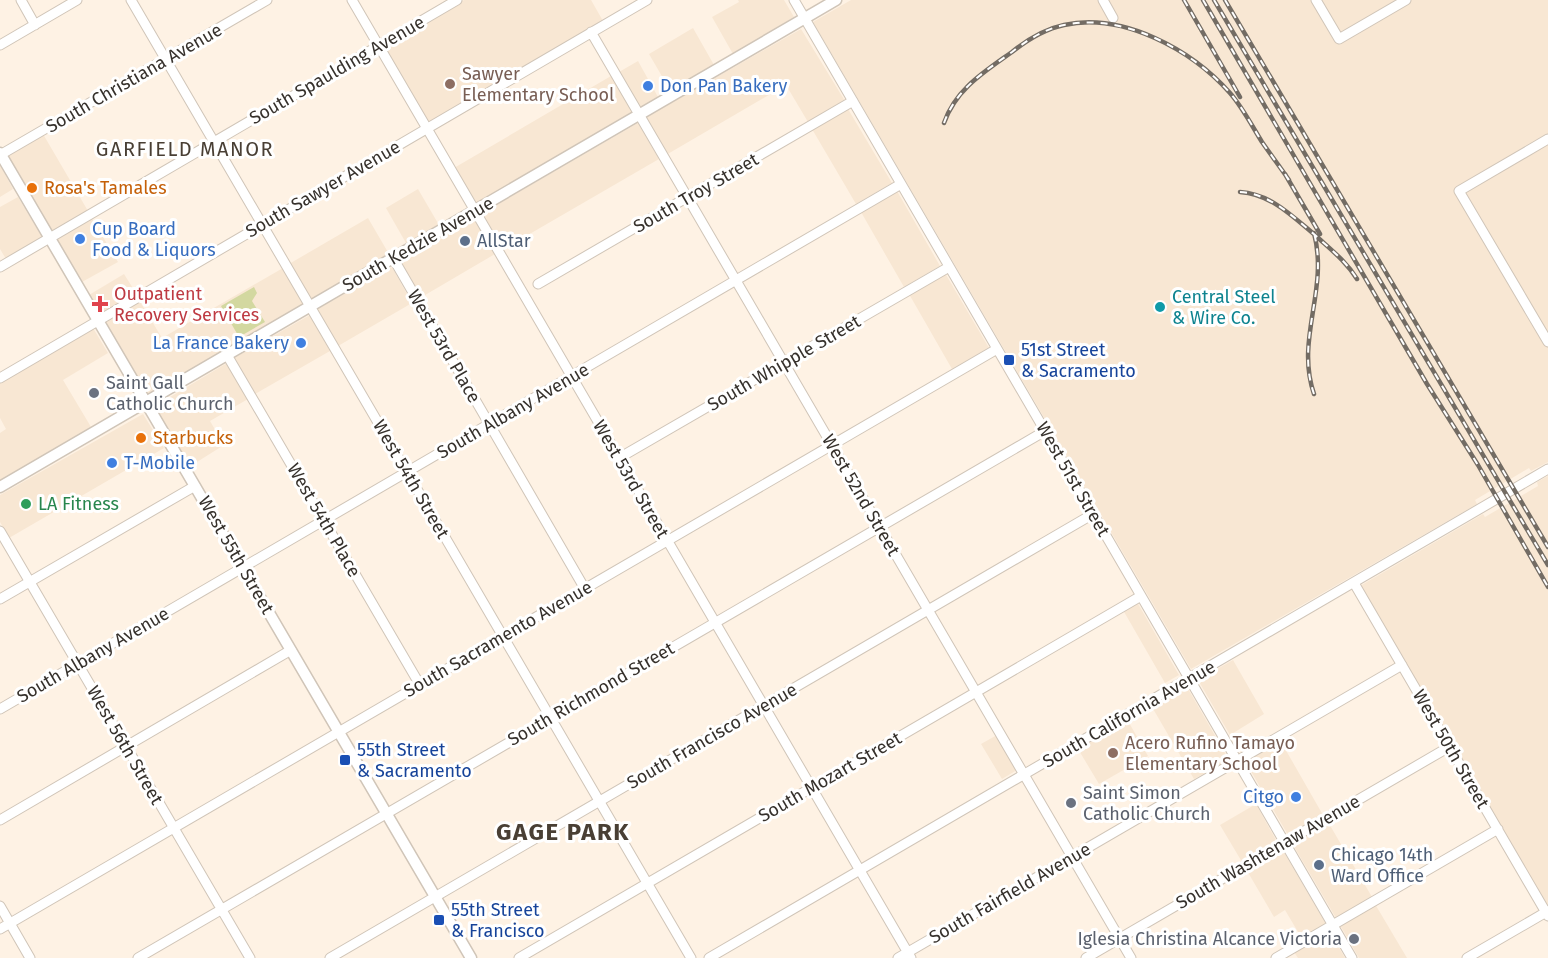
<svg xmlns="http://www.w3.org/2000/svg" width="1548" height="958" font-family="'Fira Sans',sans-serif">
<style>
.built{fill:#f8e7d3}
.green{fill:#d3d8a0}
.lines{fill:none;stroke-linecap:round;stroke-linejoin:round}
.minor-casing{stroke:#d0c5b8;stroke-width:11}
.major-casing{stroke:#d0c5b8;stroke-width:13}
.minor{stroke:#fff;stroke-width:9}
.major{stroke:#fff;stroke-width:10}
.rail-casing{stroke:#736c64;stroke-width:4.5}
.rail{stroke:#fff;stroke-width:2;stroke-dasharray:7;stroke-linecap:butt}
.education-dot{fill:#8d6e63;stroke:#fff;stroke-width:2}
.shop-dot{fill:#3f7fe0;stroke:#fff;stroke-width:2}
.food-dot{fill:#e8710a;stroke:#fff;stroke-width:2}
.service-dot{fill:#5c6f8a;stroke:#fff;stroke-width:2}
.health-dot{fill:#e0444e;stroke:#fff;stroke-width:2}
.culture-dot{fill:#0f9aa8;stroke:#fff;stroke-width:2}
.transit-dot{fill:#1a4fb4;stroke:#fff;stroke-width:2}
.worship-dot{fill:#6b7280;stroke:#fff;stroke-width:2}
.leisure-dot{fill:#2e9e5b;stroke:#fff;stroke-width:2}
.labels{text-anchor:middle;stroke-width:6;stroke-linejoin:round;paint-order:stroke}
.street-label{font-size:18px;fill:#36312c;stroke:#fff}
.education-label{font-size:18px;fill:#785e54;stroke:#fff;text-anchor:start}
.shop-label{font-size:18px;fill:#366cbe;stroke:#fff;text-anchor:start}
.food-label{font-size:18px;fill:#c56008;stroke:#fff;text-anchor:start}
.service-label{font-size:18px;fill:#4e5e75;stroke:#fff;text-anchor:start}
.health-label{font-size:18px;fill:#be3a42;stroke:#fff;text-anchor:start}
.culture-label{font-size:18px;fill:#0d838f;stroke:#fff;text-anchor:start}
.transit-label{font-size:18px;fill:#164399;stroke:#fff;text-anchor:start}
.worship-label{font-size:18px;fill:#5b616d;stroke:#fff;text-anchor:start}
.leisure-label{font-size:18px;fill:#27864d;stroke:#fff;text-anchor:start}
.neighbourhood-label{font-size:20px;letter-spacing:1.5px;fill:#493f34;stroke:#fff}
.district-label{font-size:24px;font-weight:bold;letter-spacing:1.5px;fill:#493f34;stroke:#fff}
</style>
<rect width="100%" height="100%" fill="#fef2e4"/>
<!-- built -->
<path class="built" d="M464,0H591L603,21L427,125L383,47Z
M738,0H784L794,17L733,54L712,17L739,2Z
M851,0H1548V462L1531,471L1529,468L1475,500L1477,504L1191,669L813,22Z
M693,28L714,65L670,90L649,54Z
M801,29L845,101L808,122L786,85L666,155L645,118Z
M638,61L658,97L640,108L619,72Z
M611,76L632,112L475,204L454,168Z
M848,109L892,183L856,204L812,129Z
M638,123L659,159L502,250L481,214Z
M43,134L88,211L53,232L8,155Z
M0,165L13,189L0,197Z
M418,189L439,225L406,243L386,208Z
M897,191L940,266L904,287L861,212Z
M18,197L42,237L6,259L0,249V207Z
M91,217L118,262L82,282L56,238Z
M368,218L389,254L310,301L289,264Z
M474,219L495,254L420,298L399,262Z
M392,267L412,303L338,346L316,310Z
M283,268L304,304L147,394L104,321L139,300L162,338Z
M945,273L989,348L952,369L909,294Z
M124,274L136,293L100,314L89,295Z
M310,315L330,351L255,394L234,358Z
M93,328L108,353L63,380L91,427L0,481V433L6,429L0,418V382Z
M227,363L248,399L210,421L224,445L189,467L155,406Z
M143,414L164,448L9,538L0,522V495Z
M1548,476V905H1547L1360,586L1483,514L1485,517L1538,486L1537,482Z
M1137,602L1179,675L1165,683L1123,610Z
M1233,660L1264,714L1230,735L1198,680Z
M1187,687L1229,760L1194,779L1152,707Z
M1128,721L1148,756L1099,784L1078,749Z
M997,735L1017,770L1002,779L981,744Z
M1280,740L1323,815L1288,835L1245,761Z
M1256,804L1277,842L1242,862L1220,825Z
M1328,822L1372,897L1336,918L1292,843Z
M1282,849L1326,924L1301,937L1285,910L1274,917L1246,869Z
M1375,904L1407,958H1359L1340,925Z
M1330,932L1345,958H1298L1294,952Z"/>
<!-- green -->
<path class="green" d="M254,287L257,293L252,301L265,322L239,337L221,306Z"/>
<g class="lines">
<!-- minor casing -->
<g class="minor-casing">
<path id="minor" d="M21,0L35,25
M131,0L691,958
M352,0L911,958
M794,0L1352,958
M1103,0L1113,18
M1316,0L1339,39L1406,0
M591,32L1131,958
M0,45L77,0
M1548,139L1459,191L1548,342
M0,155L267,0
M393,258L585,589
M0,267L457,0
M538,284L853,101
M227,355L420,685
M0,378L647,0
M619,458L949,267
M0,531L250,958
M1354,583L1548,916
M0,599L195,486
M0,709L901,184
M0,820L291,650
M0,906L30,958
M0,929L997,349
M138,958L1045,431
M330,958L1093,514
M519,958L1141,596
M709,958L1548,469
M898,958L1402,665
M1086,958L1449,747
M1276,958L1498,829
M1467,958L1548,911"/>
</g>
<!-- major casing -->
<g class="major-casing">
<path id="major" d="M0,153L471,958
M0,487L836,0"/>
</g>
<!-- minor -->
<use href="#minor" class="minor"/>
<!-- major -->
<use href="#major" class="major"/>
<!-- rail casing -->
<g class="rail-casing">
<path id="rail" d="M1184,0L1240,97
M1203,0L1427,384L1478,465L1548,587
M1214,0L1548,565
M1225,0L1548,547
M944,123C956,89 984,72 1012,52C1027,40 1045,29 1064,25C1123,12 1192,50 1230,93C1243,108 1252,126 1262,142C1271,155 1280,167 1289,180
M1285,174L1320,234
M1240,192C1271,194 1292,216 1315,235C1330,249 1346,261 1357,279
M1314,394C1295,339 1329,290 1314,233"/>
</g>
<!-- rail -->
<use href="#rail" class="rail"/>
</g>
<!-- markers -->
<g class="education-dot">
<circle cx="450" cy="84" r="6"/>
<circle cx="1113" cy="753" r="6"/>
</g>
<g class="shop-dot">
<circle cx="648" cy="86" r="6"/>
<circle cx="80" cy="239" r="6"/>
<circle cx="301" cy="343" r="6"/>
<circle cx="112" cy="463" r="6"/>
<circle cx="1296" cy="797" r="6"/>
</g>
<g class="food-dot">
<circle cx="32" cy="188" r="6"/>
<circle cx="141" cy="438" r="6"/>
</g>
<g class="service-dot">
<circle cx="465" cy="241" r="6"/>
<circle cx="1319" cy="865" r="6"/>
</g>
<path class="health-dot" d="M97 295h6v6h6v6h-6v6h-6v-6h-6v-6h6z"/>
<circle class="culture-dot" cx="1160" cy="307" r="6"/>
<g class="transit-dot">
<rect x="1003" y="354" width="12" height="12" rx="3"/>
<rect x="339" y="754" width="12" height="12" rx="3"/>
<rect x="433" y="914" width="12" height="12" rx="3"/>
</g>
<g class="worship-dot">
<circle cx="94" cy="393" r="6"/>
<circle cx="1071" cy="803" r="6"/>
<circle cx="1354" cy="939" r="6"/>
</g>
<circle class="leisure-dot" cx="26" cy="504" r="6"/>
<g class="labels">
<!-- street labels -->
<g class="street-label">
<text transform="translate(337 70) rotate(-30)" y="6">South Spaulding Avenue</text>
<text transform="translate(134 78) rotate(-30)" y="6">South Christiana Avenue</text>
<text transform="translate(323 189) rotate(-30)" y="6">South Sawyer Avenue</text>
<text transform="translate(696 193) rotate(-30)" y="6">South Troy Street</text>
<text transform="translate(418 244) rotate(-30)" y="6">South Kedzie Avenue</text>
<text transform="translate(444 346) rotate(60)" y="6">West 53rd Place</text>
<text transform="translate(784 363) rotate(-30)" y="6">South Whipple Street</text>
<text transform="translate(513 411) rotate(-30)" y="6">South Albany Avenue</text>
<text transform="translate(411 479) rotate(60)" y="6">West 54th Street</text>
<text transform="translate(631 479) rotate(60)" y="6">West 53rd Street</text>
<text transform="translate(1073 479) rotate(60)" y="6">West 51st Street</text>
<text transform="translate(861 495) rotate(60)" y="6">West 52nd Street</text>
<text transform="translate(324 520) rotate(60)" y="6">West 54th Place</text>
<text transform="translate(236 555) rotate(60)" y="6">West 55th Street</text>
<text transform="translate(498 639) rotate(-30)" y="6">South Sacramento Avenue</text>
<text transform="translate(93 655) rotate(-30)" y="6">South Albany Avenue</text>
<text transform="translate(591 694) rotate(-30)" y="6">South Richmond Street</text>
<text transform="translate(1129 714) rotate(-30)" y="6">South California Avenue</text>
<text transform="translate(712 736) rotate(-30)" y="6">South Francisco Avenue</text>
<text transform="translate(125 745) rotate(60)" y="6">West 56th Street</text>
<text transform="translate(1451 749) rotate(60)" y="6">West 50th Street</text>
<text transform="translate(830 777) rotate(-30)" y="6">South Mozart Street</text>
<text transform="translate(1268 852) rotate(-30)" y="6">South Washtenaw Avenue</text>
<text transform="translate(1010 893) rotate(-30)" y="6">South Fairfield Avenue</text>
</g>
<!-- education labels -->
<g class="education-label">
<text x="462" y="80">Sawyer<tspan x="462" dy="21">Elementary School</tspan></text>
<text x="1125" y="749">Acero Rufino Tamayo<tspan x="1125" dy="21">Elementary School</tspan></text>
</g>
<!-- shop labels -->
<g class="shop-label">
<text x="660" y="92">Don Pan Bakery</text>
<text x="92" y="235">Cup Board<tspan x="92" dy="21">Food &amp; Liquors</tspan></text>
<text x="289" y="349" text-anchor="end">La France Bakery</text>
<text x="124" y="469">T-Mobile</text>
<text x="1284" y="803" text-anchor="end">Citgo</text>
</g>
<!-- food labels -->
<g class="food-label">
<text x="44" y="194">Rosa's Tamales</text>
<text x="153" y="444">Starbucks</text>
</g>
<!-- service labels -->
<g class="service-label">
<text x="477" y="247">AllStar</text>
<text x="1331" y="861">Chicago 14th<tspan x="1331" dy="21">Ward Office</tspan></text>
</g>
<!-- health labels -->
<g class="health-label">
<text x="114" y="300">Outpatient<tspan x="114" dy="21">Recovery Services</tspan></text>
</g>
<!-- culture labels -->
<g class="culture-label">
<text x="1172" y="303">Central Steel<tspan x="1172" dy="21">&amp; Wire Co.</tspan></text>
</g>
<!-- transit labels -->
<g class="transit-label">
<text x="1021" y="356">51st Street<tspan x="1021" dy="21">&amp; Sacramento</tspan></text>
<text x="357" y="756">55th Street<tspan x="357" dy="21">&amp; Sacramento</tspan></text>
<text x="451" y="916">55th Street<tspan x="451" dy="21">&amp; Francisco</tspan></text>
</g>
<!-- worship labels -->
<g class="worship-label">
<text x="106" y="389">Saint Gall<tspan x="106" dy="21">Catholic Church</tspan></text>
<text x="1083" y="799">Saint Simon<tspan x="1083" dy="21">Catholic Church</tspan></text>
<text x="1342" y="945" text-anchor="end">Iglesia Christina Alcance Victoria</text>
</g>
<!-- leisure labels -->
<g class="leisure-label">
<text x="38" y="510">LA Fitness</text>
</g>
<!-- neighbourhood labels -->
<g class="neighbourhood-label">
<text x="185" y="156">GARFIELD MANOR</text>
</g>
<!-- district labels -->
<g class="district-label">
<text x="563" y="840">GAGE PARK</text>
</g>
</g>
</svg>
